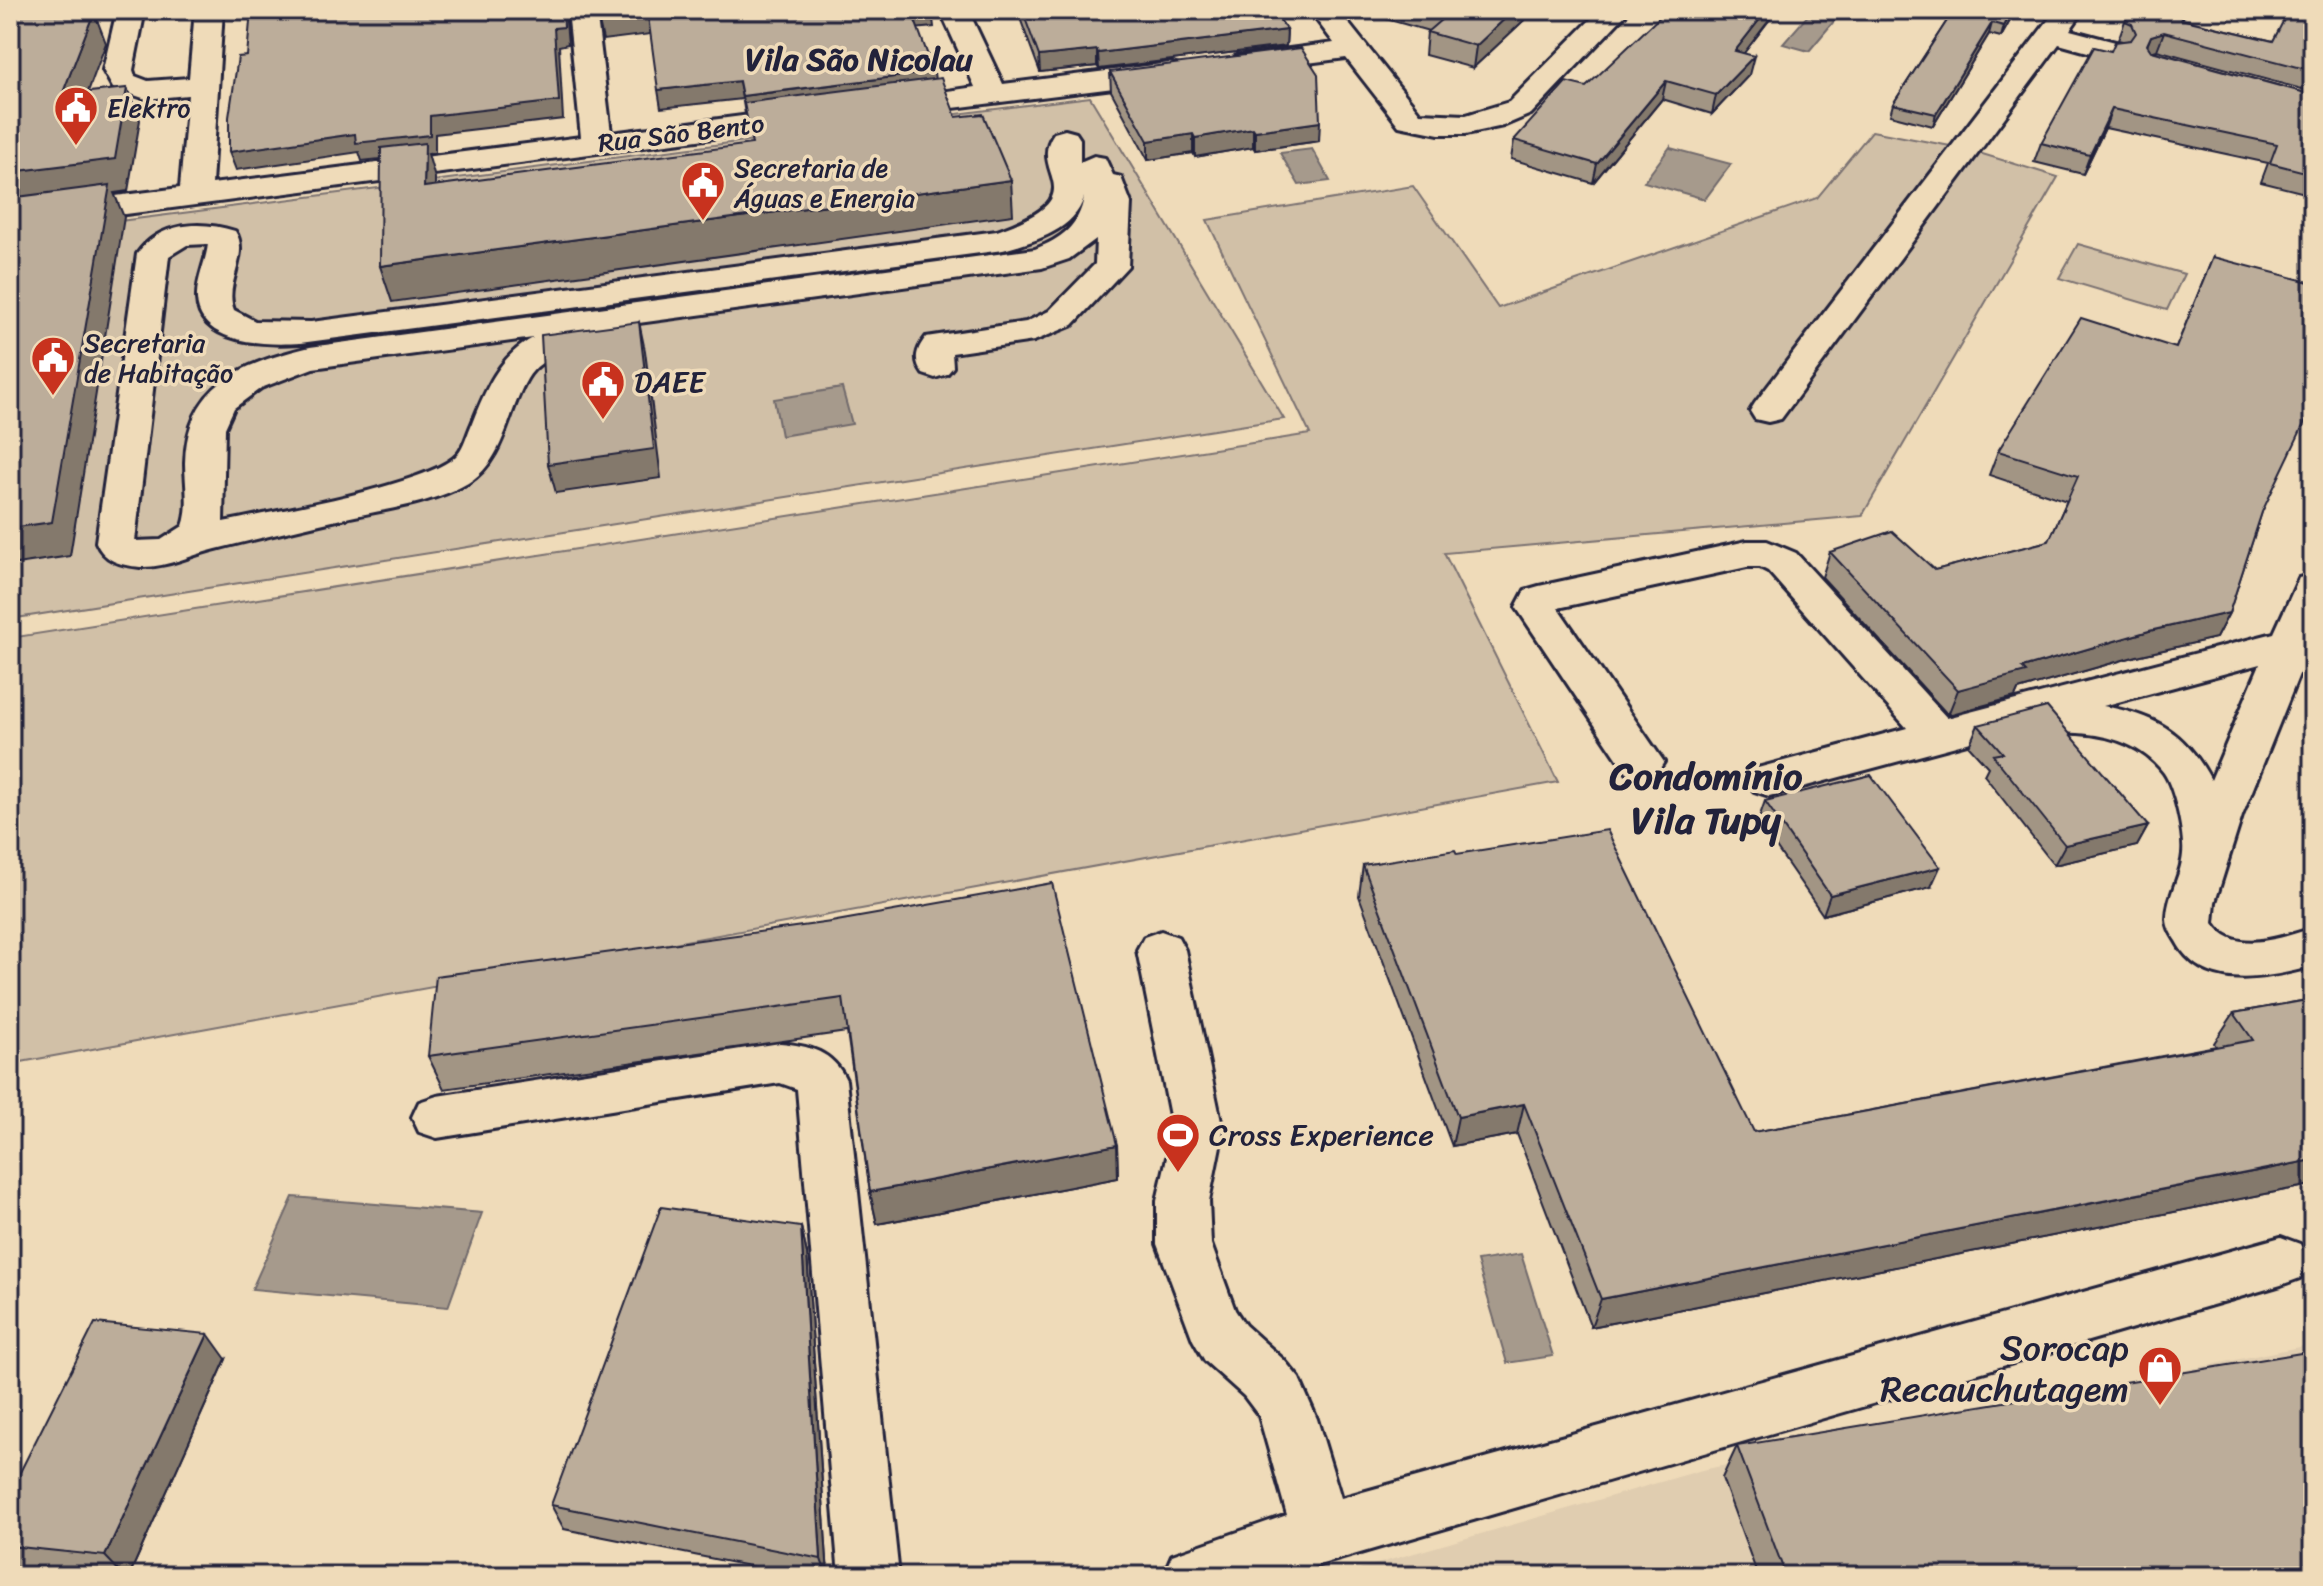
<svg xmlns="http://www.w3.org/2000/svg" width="2323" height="1586" font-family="Sriracha,sans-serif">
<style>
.built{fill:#e0cdb0}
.green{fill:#d1c0a7;stroke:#7a7171;stroke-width:2}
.water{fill:#a69a8c;stroke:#716a6c;stroke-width:2}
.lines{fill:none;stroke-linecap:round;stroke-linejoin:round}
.minor-casing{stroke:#22223b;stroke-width:6}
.minor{fill:#efdbb9;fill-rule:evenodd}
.wall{fill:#a29584;stroke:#22223b;stroke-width:2}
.shaded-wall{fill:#84796c;stroke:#22223b;stroke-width:2}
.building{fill:#bcad9a;stroke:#22223b;stroke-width:2}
.labels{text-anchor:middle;stroke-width:7;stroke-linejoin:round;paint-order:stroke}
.far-poi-label{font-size:26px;fill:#22223b;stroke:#efdbb9;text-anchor:start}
.far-street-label{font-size:26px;fill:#22223b;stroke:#efdbb9}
.poi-label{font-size:30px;fill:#22223b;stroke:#efdbb9;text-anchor:start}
.far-district-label{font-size:32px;font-weight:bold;fill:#22223b;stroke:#efdbb9}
.near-poi-label{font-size:36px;fill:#22223b;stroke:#efdbb9;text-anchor:end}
.district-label{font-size:38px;font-weight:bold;fill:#22223b;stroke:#efdbb9}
</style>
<rect width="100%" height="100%" fill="#efdbb9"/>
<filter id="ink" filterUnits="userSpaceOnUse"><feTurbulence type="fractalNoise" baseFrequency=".0125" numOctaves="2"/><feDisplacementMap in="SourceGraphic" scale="16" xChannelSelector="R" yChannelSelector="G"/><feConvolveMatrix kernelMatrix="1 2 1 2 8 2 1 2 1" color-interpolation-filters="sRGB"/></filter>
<g filter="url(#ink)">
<!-- built -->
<path class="built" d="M2313,1344V1576H1335L1702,1470Z"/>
<!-- green -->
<path class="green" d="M1090,97L1284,419L10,619V235Z
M1872,131L1966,149L2058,177L1862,516L1444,553L1558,782L10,1064V638L1310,434L1207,220L1413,186L1498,308L1817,198Z
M2078,244L2184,274L2167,310L2059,278Z"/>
<!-- water -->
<path class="water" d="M1809,14L1835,20L1809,51L1783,44Z
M1670,147V148L1731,164L1705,199L1644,182Z
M1312,149L1330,181L1299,185L1280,153Z
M842,388L852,424L781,436L774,399Z
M293,1197L482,1213L448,1307L252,1289Z
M1521,1254L1553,1356L1507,1363L1477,1261Z"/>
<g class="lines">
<!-- minor casing -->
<g class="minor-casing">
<path id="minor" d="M117,10H145L133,70L135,76L148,81L189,78L195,10H223L212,184L581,137L568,10H596L611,133L805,108L816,111L820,117L816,123L805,126L10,229V209L180,188L188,95L146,99L113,88L103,70Z
M940,10H968L1003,84L1170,63L1180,66L1185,72L1180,78L1170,81L889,116L878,113L874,107L878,101L975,87Z
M1309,10H1338L1420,113L1466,115L1509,102L1600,10H1630L1531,114L1503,126L1466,134H1439L1399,126L1346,58L1246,71L1236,68L1232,62L1236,56L1334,43Z
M2056,10H2084L2070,30L2123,44L2127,50L2123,56L2113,59L2059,44L1781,419L1768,422L1755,419L1750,411L1755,403Z
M1065,130L1076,133L1080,139V162L1094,156L1105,158L1113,175L1121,177L1131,203L1128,266L1073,325L1034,341L952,353L953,367L947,374L935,378L923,374C913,360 916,350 926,337L1026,322L1049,311L1095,264L1096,239L1069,259L1042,268L587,330L589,333C575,353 542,353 527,379C507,413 505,460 468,483C432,504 386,509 346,518C303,528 259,538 216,549C190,555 167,568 140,567C120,565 104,561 96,542L137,254C159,222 200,220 235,231C251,255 223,284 234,310L255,321L311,322L997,231C1101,194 1025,174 1054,133ZM1084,197C1079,226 1061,239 1035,249L310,347C242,364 187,383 185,463C185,483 190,508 183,526L161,540L135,541L169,256L187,245L208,244C206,262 196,280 197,299C199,345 267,345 300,343L1003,250C1033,242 1075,230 1084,197ZM533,338C498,357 485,391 471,426C467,435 464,447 458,454C431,485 270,512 223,522L225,428L234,408L261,388L313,368Z
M1747,541H1767L1796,553L1947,718L2274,633L2299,578L2313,574L2312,642L2242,816L2215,902L2213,923C2234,956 2283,937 2313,928V966C2268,978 2203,993 2176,941C2172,935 2167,927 2167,919C2167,896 2181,877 2183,854C2185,836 2175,789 2164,773C2143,745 2110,735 2078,733C2064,732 2048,732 2038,724L1769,796L1754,791L1747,780L1754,769L1907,728L1768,571L1760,567H1747L1558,608L1664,762L1657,773L1642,778L1627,773L1516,607L1525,590L1539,586ZM2260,664L2211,780C2185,732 2157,716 2103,706Z
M1161,931L1178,937L1185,950L1223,1131L1209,1201L1211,1244L1235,1310L1245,1325L1284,1360L1299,1378L1317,1419L1341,1498L2281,1237L2300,1244L2308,1261L2300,1278L2281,1285L1281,1576H1163L1172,1555L1287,1515L1259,1416L1244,1396L1205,1361L1193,1340L1157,1244V1201L1173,1131L1137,950L1144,937Z
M780,1043C810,1046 832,1051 846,1080L899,1576H839L797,1089L780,1083L437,1138L419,1132L412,1117L419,1102L437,1096Z"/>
</g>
<!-- minor -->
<use href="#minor" class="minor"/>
</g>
<!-- wall -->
<path class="wall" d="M1017,10H1273L1287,30L1286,46L1099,69L1097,66L1040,72Z
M1380,10H1535L1473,68L1425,55L1427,32L1429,31L1379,17Z
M1777,10L1743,54L1749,75L1712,114L1662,99L1593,183L1511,159L1514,140L1586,87Z
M1954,10H2016L2001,37L1989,34L1933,126L1890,115L1893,104Z
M2187,10L2182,19L2273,41L2313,10V92L2157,50L2152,51L2313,95V195L2261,182L2268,163L2105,128L2083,174L2034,162L2041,143L2111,51L2123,41L2118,40L2125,21Z
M1110,72L1319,141L1255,150L1253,147L1195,157L1193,153L1148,160L1111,91Z
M2213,257L2262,512L2229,613L2216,638L2137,656L2018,690L2015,697L1948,715L1822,577L1830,552L1935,570L2049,541L2067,501L1989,475L1998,451L2176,348Z
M1978,725L2148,826L2137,846L2054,865L1984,775L1988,767L1969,746Z
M1765,801L1931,887L1823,915L1758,821Z
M1457,854L1754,1132L2216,1046L2214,1043L2234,1013L2313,999V1188L2311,1185L1591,1327L1517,1134L1452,1146L1359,896L1363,865Z
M831,922L1117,1145L1118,1178L877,1224L870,1192L847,1032L444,1089L428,1056Z
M801,1227L807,1254L828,1576H799L564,1529L551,1505Z
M226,1359L129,1576H95L10,1567V1492Z
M1737,1446L2313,1576H1758L1722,1478Z"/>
<!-- shaded-wall -->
<path class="shaded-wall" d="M60,10H84L70,46L57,15Z
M563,10H565L568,44L559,46L563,119L435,134V153L428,154L435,178V222L424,187L425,154L362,161L359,152L236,170L229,152L554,28Z
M932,10L934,27L913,29L912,12Z
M1514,10H1535L1473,68L1476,46Z
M1767,10H1777L1731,70L1735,51Z
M2013,10H2016L2001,37L2004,26Z
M94,12L106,43L75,127L62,95Z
M648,16L651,34L603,40L599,22Z
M1992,23L1989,34L1933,126L1936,114Z
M1287,30L1286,46L1099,69L1098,53Z
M2164,32L2157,50L2144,54L2151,36Z
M1097,50V66L1040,72L1039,56Z
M1754,56L1749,75L1712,114L1716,95Z
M934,72L936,90L745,114L742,96Z
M739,81L742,99L661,108L658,90Z
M1666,81L1662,99L1593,183L1597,164Z
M127,88L140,120L128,191L114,193L124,217L70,556L10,565V172Z
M2112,109L2105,128L2083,174L2090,155Z
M1320,122L1319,141L1255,150V131Z
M1253,128V147L1195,157V138Z
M1193,134V153L1148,160V141Z
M1011,180L1013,215L392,302L380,266Z
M639,322L645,351L661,478L556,493L548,464Z
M2229,613L2216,638L2137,656L2018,690L2015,697L1948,715L1958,690L2022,668L2149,631Z
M2148,826L2137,846L2054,865L2065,845Z
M1940,867L1931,887L1823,915L1830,895Z
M1524,1104L1517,1134L1452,1146L1458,1117Z
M1117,1145L1118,1178L877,1224L870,1192Z
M2313,1160V1182L2311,1185L1591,1327L1601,1299Z
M801,1227L807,1254L828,1576H827L821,1559Z
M208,1334L226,1359L129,1576H124L105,1556Z"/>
<!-- building -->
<path class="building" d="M10,10H60L57,15L94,12L62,95L127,88L115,159L10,172Z
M251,10H563L564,27L554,28L559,101L430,116V135L356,143L355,134L229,152V117L238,57L247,56Z
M597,10H928L912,12L934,72L742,96L739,81L658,90L648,16L599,22Z
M1022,10H1273L1287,30L1098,53L1097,50L1039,56Z
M1437,10H1514L1476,46L1427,32L1449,13Z
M1667,10H1767L1735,51L1754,56L1716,95L1666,81L1597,164L1514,140L1566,82L1586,87Z
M1954,10H2013L2004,26L1992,23L1936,114L1893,104Z
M2131,10H2185L2181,19L2273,41L2289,10H2313V71L2164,32L2151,36L2147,45L2151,51L2313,95V174L2270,163L2277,144L2112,109L2090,155L2041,143L2094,47L2111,51L2115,42L2131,40L2136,33L2132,24L2125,21Z
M1301,48L1318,74L1320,122L1255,131L1253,128L1195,138L1193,134L1148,141L1110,72Z
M941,78L956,117L983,114L1011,180L380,266L381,148L425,143L424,187L752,144L744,103Z
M110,185L52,522L10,528V198Z
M2213,257L2313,283V405L2262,512L2229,613L2149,631L2022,668L2026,672L1958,690L1830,552L1892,531L1935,570L2049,541L2078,476L1998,451L2081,318L2176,348Z
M639,322L654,449L548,464L541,335Z
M2047,707L2148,826L2065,845L1993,755L2003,753L1978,725Z
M1871,775L1940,867L1830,895L1765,801Z
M1607,830L1754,1132L2253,1040L2234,1013L2313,999V1160L1601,1299L1524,1104L1458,1117L1363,865L1455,850L1457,854Z
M1052,883L1117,1145L870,1192L843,998L428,1056L436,976L831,922Z
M661,1207L801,1227L821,1559L551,1505Z
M95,1323L208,1334L105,1556L10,1546V1492Z
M2313,1351V1576H1786L1737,1446Z"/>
</g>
<!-- icons -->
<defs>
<g id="civic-pin" transform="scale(2.3)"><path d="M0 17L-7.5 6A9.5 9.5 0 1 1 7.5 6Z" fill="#c8321e" stroke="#efdbb9"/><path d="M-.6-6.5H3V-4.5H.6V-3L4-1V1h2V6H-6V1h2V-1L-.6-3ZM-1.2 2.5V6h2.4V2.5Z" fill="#fff"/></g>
<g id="stadium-pin" transform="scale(2.3)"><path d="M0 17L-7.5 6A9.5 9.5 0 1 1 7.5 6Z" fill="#c8321e" stroke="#efdbb9"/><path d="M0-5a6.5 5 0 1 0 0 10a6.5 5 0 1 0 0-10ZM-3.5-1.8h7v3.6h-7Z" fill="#fff"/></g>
<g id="shop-pin" transform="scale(2.3)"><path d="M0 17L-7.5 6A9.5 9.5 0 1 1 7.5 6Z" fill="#c8321e" stroke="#efdbb9"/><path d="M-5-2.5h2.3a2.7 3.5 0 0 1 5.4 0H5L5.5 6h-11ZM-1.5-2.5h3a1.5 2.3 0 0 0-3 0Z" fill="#fff"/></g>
</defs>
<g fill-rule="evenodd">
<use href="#civic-pin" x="76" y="108"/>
<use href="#civic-pin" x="703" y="183"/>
<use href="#civic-pin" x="53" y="358"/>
<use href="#civic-pin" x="603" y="382"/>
<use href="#stadium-pin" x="1178" y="1135"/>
<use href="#shop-pin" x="2160" y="1368"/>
</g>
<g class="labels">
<!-- far-poi labels -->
<g class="far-poi-label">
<text x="107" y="117">Elektro</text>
<text x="734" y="177">Secretaria de<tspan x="734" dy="30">Águas e Energia</tspan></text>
<text x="84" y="352">Secretaria<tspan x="84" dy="30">de Habitação</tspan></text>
</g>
<!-- far-street labels -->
<g class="far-street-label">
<text transform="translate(681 133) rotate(-7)" y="9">Rua São Bento</text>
</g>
<!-- poi labels -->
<g class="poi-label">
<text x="634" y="392">DAEE</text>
<text x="1209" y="1145">Cross Experience</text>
</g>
<!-- far-district labels -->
<g class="far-district-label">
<text x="859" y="70">Vila São Nicolau</text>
</g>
<!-- near-poi labels -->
<g class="near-poi-label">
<text x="2129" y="1360">Sorocap<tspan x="2129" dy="41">Recauchutagem</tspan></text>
</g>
<!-- district labels -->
<g class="district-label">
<text x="1706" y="789">Condomínio<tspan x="1706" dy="44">Vila Tupy</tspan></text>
</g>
</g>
<!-- margin -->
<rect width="2323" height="1586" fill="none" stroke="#efdbb9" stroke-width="40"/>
<rect x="20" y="20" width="2283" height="1546" fill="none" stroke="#22223b" stroke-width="3" filter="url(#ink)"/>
</svg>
